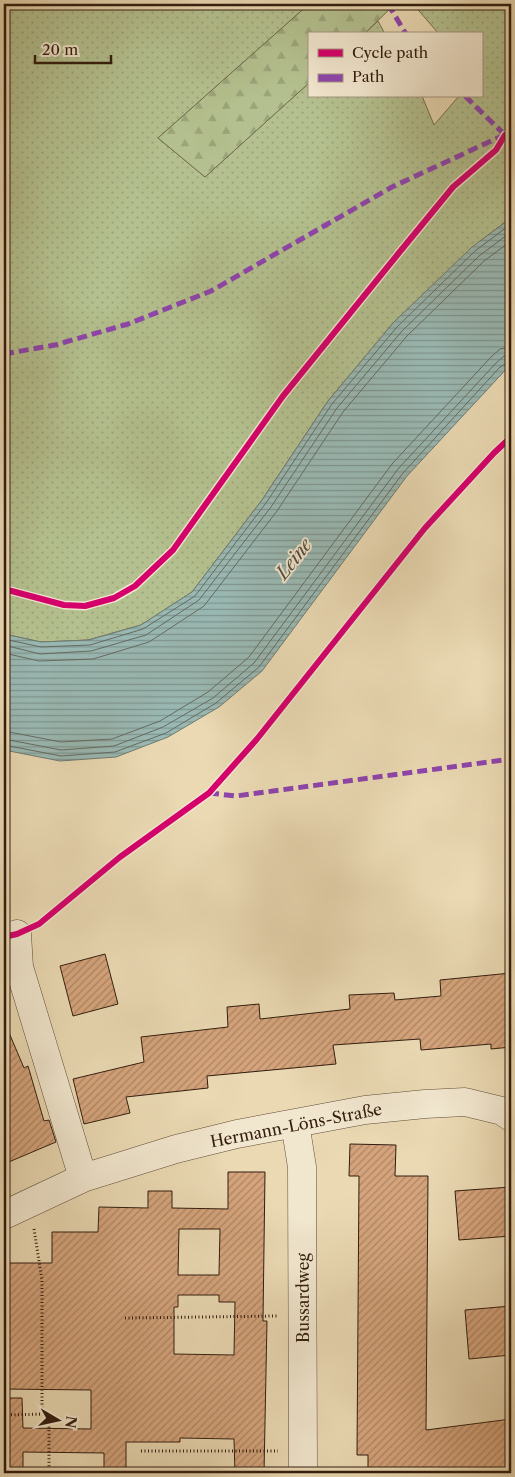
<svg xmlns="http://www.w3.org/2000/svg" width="515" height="1477" font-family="'Libre Caslon Text',serif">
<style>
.grass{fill:url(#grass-dots);stroke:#736e4e}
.forest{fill:url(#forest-firs);stroke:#736e4e}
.water{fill:url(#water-rules);stroke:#707b72}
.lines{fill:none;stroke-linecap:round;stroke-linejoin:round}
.shore{stroke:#666b61;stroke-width:1}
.building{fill:url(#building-hatch);stroke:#321d0e;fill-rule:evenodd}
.minor-casing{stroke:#604c37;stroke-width:29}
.path{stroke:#321d0e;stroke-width:3;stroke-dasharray:1 2.5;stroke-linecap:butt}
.minor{stroke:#f1e6ce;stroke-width:28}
.quiet{stroke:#8e44ad;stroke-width:5;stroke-dasharray:10 5;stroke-linecap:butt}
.cycleway-casing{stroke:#f1e6ce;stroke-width:9}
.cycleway{stroke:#d6006c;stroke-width:6}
.labels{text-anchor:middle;stroke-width:4;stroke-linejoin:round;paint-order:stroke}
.street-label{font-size:16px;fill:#321d0e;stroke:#f1e6ce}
.water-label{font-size:18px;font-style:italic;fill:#514c40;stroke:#f1e6ce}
</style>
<defs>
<pattern id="grass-dots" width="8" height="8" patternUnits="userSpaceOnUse" patternTransform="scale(1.25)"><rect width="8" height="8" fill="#b4c08f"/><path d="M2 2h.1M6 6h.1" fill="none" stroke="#9ba57a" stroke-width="1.8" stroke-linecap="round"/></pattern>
<pattern id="forest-firs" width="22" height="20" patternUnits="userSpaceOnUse" patternTransform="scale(1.25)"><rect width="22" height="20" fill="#b4c08f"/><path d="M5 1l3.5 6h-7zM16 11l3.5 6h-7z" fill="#9ba57a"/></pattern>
<pattern id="water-rules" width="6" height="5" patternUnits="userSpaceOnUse" patternTransform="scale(1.25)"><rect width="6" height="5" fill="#9ab9b4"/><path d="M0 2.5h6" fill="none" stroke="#7e9691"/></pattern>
<pattern id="building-hatch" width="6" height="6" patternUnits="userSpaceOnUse" patternTransform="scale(1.25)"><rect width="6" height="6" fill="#d5a47c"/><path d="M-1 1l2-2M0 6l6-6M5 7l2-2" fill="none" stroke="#ad8564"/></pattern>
</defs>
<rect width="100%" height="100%" fill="#ead9b3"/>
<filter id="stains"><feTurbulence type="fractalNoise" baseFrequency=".004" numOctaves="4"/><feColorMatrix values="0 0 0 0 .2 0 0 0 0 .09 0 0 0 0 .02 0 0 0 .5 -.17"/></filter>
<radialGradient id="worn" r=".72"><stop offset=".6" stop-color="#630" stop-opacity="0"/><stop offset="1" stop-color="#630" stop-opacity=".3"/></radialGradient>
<!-- grass -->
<path class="grass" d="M4,4H309L158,138L205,177L309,83V96H422L434,125L459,96H481V34H439L413,4H511V218L480,241L393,323L328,401L262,500L192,592L141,625L88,640L41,642L4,634Z
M378,21L385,34H364Z"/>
<!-- forest -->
<path class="forest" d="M309,4H395L364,34H309V83L205,177L158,138Z"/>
<!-- water -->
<path class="water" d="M511,218V364L407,476L262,671L219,707L168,737L116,757L60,761L4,750V634L41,642L89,640L141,625L192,592L262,500L328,401L393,323L472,247Z"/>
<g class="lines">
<!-- shore -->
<path class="shore" d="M4,639L41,647L90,645L143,629L195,596L266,503L332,404L397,327L475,251L511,224
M4,645L40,654L91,651L146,635L199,600L271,507L337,408L402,331L479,256L511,232
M4,653L39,661L93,659L149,642L204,606L277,511L343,412L407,336L484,261L511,241
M4,731L61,742L112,739L160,721L208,692L249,657L392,464L491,357L500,349L511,347
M4,739L61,750L114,746L163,727L213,698L254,663L398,469L496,363L504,356L511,354
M4,745L61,756L115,752L166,733L216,703L259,667L403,473L500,367L511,361"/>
</g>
<!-- building -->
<path class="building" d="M105,954L118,1004L73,1016L60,966Z
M511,973V1047L491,1049V1044L421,1050L420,1039L333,1045L336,1064L207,1076L208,1088L126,1097L130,1113L84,1124L73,1079L144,1062L141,1037L228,1027L227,1007L259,1004L260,1019L350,1009L349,995L394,993L395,1000L441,996L440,980Z
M4,1021L24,1068L28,1066L44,1121L49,1120L56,1142L4,1164Z
M350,1144L396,1145L395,1176H428L426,1430L511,1419V1473H368V1455H357L359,1176H349Z
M228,1172H265L263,1321H267L264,1473H235L234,1439L180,1438V1442H126V1473H104V1453L23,1452V1473H4V1398H22L23,1428L91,1429V1390L4,1389V1263H52V1232H98L99,1207L148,1208V1191H172V1208L228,1209ZM179,1229H220L219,1275H178ZM178,1295H219V1302H235L234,1355L174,1354V1307H178Z
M511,1187V1236L459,1240L455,1191Z
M511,1306V1355L469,1359L465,1310Z"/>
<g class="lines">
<!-- minor casing -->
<g class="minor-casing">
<path id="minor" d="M17,934L19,967L83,1178
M295,1123L302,1167L303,1473
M4,1215L83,1178L176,1149L237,1134L365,1110L425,1104L465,1102L502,1111L511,1117"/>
</g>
<!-- path -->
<path class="path" d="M34,1229L42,1280V1407L49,1426V1473
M125,1318L277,1316
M4,1415L45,1414
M141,1451H278"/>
<!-- minor -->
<use href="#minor" class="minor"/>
<!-- quiet -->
<path class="quiet" d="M388,4L406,34
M465,96L505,135
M4,354L55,345L128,324L211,291L392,187L504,135
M209,793L236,796L511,759"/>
<!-- cycleway casing -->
<g class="cycleway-casing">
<path id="cycleway" d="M4,589L64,605L85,606L114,598L135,586L173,550L283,396L398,254L453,187L496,150L505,135L511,134
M4,937L17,934L39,924L120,857L209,793L257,739L425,528L494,453L511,437"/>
</g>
<!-- cycleway -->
<use href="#cycleway" class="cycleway"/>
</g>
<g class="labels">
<!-- street labels -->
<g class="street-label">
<text transform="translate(296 1125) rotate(-11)" y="6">Hermann-Löns-Straße</text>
<text transform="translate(303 1298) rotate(-90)" y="6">Bussardweg</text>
</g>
<!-- water labels -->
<g class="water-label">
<text transform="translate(294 559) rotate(-52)" y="6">Leine</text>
</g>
</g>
<!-- margin -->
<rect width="515" height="1477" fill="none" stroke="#ead9b3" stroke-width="20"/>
<rect x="5" y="5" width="505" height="1467" fill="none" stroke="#321d0e" stroke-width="2.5"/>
<rect x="10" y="10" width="495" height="1457" fill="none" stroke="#321d0e"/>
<!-- legend -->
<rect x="308" y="32" width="175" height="65" fill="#f1e6ce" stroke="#a59681"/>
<rect x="318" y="49" width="25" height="8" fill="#d6006c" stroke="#a59681"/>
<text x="352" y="58" font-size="15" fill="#321d0e">Cycle path</text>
<rect x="318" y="74" width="25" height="8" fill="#8e44ad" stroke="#a59681"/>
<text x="352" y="82" font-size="15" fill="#321d0e">Path</text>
<!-- north arrow -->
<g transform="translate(58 1420) rotate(99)" stroke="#f1e6ce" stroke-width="4" paint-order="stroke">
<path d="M0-4L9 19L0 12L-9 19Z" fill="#321d0e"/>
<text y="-8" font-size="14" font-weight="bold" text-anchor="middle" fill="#321d0e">N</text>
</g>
<!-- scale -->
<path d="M35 55v8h76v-8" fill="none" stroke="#321d0e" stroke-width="2.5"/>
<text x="42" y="55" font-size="15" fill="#321d0e" stroke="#f1e6ce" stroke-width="4" paint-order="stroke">20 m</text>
<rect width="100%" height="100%" filter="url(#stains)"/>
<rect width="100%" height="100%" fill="url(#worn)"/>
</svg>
